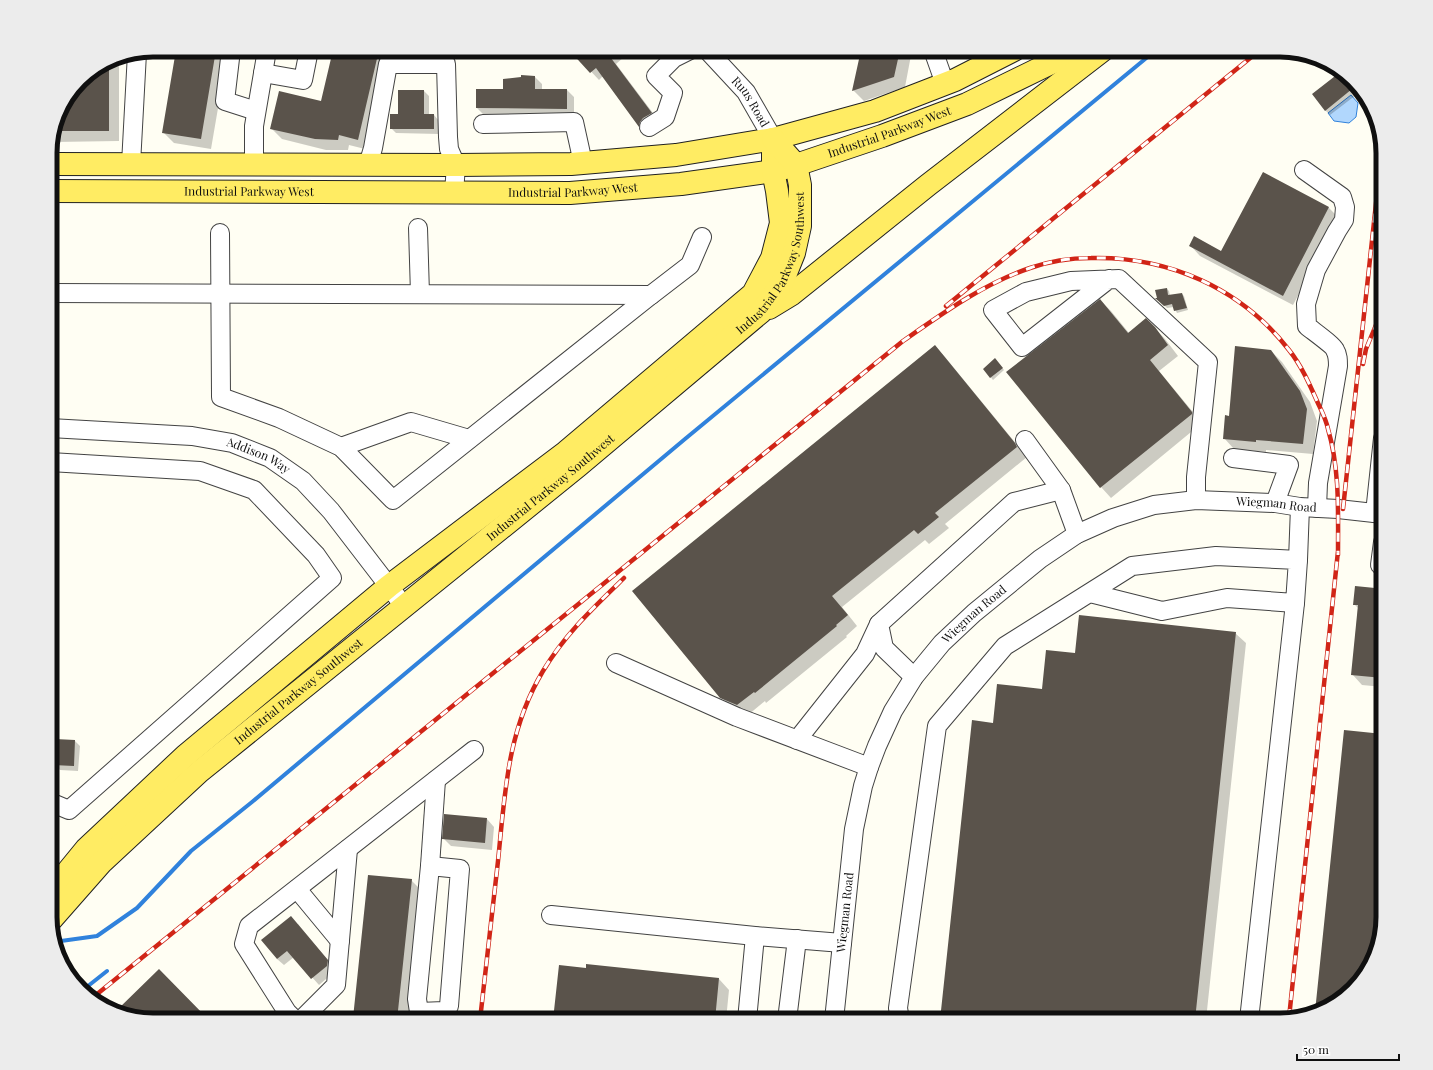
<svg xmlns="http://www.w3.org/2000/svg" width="1433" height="1070" font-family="'Playfair Display',serif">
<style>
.water{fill:#b1d7fd;stroke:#3082dc}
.shadow{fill:#0003}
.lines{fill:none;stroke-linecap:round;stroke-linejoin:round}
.stream{stroke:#3082dc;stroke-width:4}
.building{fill:#5a534b}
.minor-casing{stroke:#434343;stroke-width:20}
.major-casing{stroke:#212121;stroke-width:24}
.minor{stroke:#fff;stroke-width:18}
.major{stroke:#ffec63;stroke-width:22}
.rail-casing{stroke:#d12517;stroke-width:4.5}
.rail{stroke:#fff;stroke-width:3;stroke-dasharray:9;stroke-linecap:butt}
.labels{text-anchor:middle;stroke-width:4;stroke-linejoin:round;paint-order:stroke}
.street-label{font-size:12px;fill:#101010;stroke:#fff}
.rim{fill:none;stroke:#101010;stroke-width:5}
</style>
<rect width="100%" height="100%" fill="#fffef3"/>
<!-- water -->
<path class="water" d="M1351,95L1358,103L1356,117L1349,123L1334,121L1328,113Z"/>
<!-- shadow -->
<path class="shadow" d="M177,50H228L211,149L174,143L163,132Z
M334,50H392L369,150L349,145L348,150H326L282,139L272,129L322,102Z
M399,50H429L407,61L399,53Z
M571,50H632L616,64L659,121L647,133L639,126L603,76L599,80Z
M862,50H912L905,87L864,101L853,90Z
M966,50H981L971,55Z
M119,57V141L54,142L52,140L60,107L85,76L114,58Z
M535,77L542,84V90H567L574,97V115H484L477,108L504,90Z
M1344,79L1356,95L1330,115L1325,110Z
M399,91H424L429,96V115H434L439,121V134L396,133L391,128L399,115Z
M1263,173L1329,208L1339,218L1293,305L1200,256L1190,245L1222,252Z
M1167,289L1169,291L1170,296L1182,294L1184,296L1188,310L1177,313L1174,307L1167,308L1159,300Z
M1100,300L1111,311L1129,333L1146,319L1165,339L1178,356L1159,371L1202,423L1111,498L1101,487Z
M935,346L945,357L1027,457L945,524L949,528L929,544L925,540L842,607L857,626L846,636L847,637L766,703L765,701L748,715L732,708L721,697Z
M1271,351L1282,362L1310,402L1317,421L1313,454L1266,450V452L1234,449L1224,438Z
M997,362L1004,370L993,380L984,369Z
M1374,589L1380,594L1383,595V687L1362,685L1352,674L1358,608L1354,604Z
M1235,633L1246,643L1206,1020H941L1043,690L1075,655Z
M75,741L80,746L78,771L60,770L54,765Z
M487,819L494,827L492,850L451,846L443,838Z
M411,880L422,891L408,1020H356L354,1017Z
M298,924L334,968L333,973L319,985L294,957L284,965L277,959Z
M719,979L729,990L726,1020H554Z"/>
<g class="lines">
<!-- stream -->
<path class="stream" d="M54,937L61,941L97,936L137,908L191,851L252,802L685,439L1156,50
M57,951L61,941
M83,990L107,971"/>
</g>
<!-- building -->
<path class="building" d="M176,50H216L201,139L162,133Z
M333,50H379L358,140L339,135L338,140L315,139L270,129L279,91L321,101Z
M569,50H605L652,113L643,118L640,122L639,127L596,68L590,73Z
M861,50H900L894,77L852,91Z
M109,61V131H54L60,107L85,76Z
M1339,73L1352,89L1325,111L1312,94Z
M521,75L535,76V89H567V109L476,108V89H503V79L521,77Z
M398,90H424V114H434V129H390V114H398Z
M1263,172L1329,207L1283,296L1189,246L1194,236L1221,251Z
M1167,288L1168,295L1182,293L1187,308L1174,311L1172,304L1164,306L1155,298H1157L1155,290Z
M1100,299L1128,333L1146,318L1155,327L1168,345L1150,360L1192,412V414L1100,488L1006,372Z
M935,345L1015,443L1017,447L935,513L939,517L918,534L914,530L832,596L848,615L836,625L837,626L755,693L754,692L737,705L720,698L632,591Z
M1235,346L1271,350L1300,391L1307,409L1303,444L1256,440V442L1223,439L1225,415L1229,416Z
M995,358L1003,368L990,378L983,369Z
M1355,586L1375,588L1374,593L1383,594V678L1351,675L1358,605H1353Z
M1079,615L1236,632L1195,1020H940L972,720L993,723L997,684L1042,689L1046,650L1075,653Z
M1344,730L1383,734V918L1377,951L1362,980L1326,1010L1315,1012Z
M55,739L75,740L74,766L53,765Z
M444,814L487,818L485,843L442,839Z
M368,875L412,879L397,1020H375L353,1018Z
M291,916L328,960L327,966L311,979L287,951L277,959L261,940Z
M586,964L719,978L715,1020H553L559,965L586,968Z
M159,969L209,1020H152L119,1014L115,1012Z"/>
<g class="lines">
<!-- minor casing -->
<g class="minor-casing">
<g id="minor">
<path d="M231,50L225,101L256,111"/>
<path id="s1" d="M707,50L746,92L773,139"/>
<path d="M933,50L945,84"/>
<path d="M263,73L303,80L309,50"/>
<path d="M483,124L574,122L583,163"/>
<path d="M649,127L665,117L673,93L656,76L674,58L690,50"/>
<path d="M131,164L137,53"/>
<path d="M254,164V126L267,50"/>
<path d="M368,165L373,148L388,64H446L448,137L449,149L456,165L454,193"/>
<path d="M1304,170L1342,197L1345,207L1344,220L1337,231L1316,270L1306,304L1307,326C1313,331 1333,345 1335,350C1338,355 1338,360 1338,366L1318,483L1317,508"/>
<path d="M418,228L420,294"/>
<path d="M220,233L221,397L279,418L341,447L393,500L651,295"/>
<path d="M1109,279L1022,347L993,310L1026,292L1071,281L1119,279L1208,362L1196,477V500"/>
<path d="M50,293L651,295L690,265L702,237"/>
<path id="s2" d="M50,428L192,436L232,443L270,458L303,481L331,511L404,606"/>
<path d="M1025,440L1061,490L1077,534"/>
<path d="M341,447L411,422L469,439"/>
<path d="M1233,458L1289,465L1275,503"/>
<path d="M1375,513L1383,438"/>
<path d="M1383,542L1380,565L1383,566"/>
<path d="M1298,560L1300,507"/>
<path d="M616,663L737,717L869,767"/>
<path d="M914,677L884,648L879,624L1014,502L1061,490"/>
<path d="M797,740L865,654L879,624"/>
<path d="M50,802L69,810L332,578L316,555L254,490L200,471L50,462"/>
<path d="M430,866L436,780"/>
<path d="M297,889L340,941"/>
<path d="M551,915L755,936L842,943"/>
<path d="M295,1020L287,1012L244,944L249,926L474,750"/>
<path d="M301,1020L336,985L348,849"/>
<path d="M419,1020V1012L417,999L430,866L460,869L449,1006L444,1011L419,1012"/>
<path d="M747,1020L755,936"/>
<path d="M787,1020L797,939"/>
<path id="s3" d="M834,1020L854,829L863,786L869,767L877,746L893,711L914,677L942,643L974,613L1040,559L1077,534L1113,518L1154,505L1196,500L1275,503L1300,507L1338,509L1383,514"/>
<path d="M900,1020L898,1008L937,726L1005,646L1132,566L1216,556L1298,560L1295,603L1227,598L1162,611L1090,593"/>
<path d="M1249,1020L1295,603"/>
</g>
</g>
<!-- major casing -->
<g class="major-casing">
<g id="major">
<path d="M50,164L456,165L571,164L676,155L773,139L875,111L955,80L1014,50"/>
<path id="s4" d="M50,191L570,193L681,184L773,171L796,165L882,136L967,104L1053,62L1071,50"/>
<path d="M769,308L792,294L928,185L1103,50"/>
<path d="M50,893L86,849L185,756L389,586L566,452L753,294L772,258L781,223L777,191L773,171V139"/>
<path id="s5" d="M50,921L101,863L199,772L578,466L761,312L782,283L794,253L800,226V185L796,165L773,139"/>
</g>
</g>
<!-- minor -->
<use href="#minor" class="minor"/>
<!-- major -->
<use href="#major" class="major"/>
<!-- rail casing -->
<g class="rail-casing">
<path id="rail" d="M946,306L1260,50
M1363,364L1366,349L1383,308
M1343,509L1382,148
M91,999L903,341C943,313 983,284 1030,268C1050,261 1070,258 1091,258C1168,256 1241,288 1289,350C1301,365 1309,383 1317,401C1321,410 1326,419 1328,429C1340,470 1338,513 1338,555
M1289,1018L1338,551
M480,1020C486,967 492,914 498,861C505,793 507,731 543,671C565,634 593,608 624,578"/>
</g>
<!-- rail -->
<use href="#rail" class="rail"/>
</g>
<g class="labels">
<!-- street labels -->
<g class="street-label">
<text dy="4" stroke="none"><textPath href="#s1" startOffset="68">Ruus Road</textPath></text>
<text dy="4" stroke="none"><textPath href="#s4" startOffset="847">Industrial Parkway West</textPath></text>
<text dy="4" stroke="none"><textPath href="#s4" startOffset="523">Industrial Parkway West</textPath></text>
<text dy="4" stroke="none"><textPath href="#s4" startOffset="199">Industrial Parkway West</textPath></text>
<text dy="4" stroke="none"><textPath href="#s5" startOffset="987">Industrial Parkway Southwest</textPath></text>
<text dy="4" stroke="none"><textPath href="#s2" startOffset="212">Addison Way</textPath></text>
<text dy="4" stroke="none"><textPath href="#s5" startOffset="663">Industrial Parkway Southwest</textPath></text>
<text dy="4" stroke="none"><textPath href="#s3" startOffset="780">Wiegman Road</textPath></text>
<text dy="4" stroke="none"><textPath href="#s3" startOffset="444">Wiegman Road</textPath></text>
<text dy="4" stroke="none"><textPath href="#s5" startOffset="339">Industrial Parkway Southwest</textPath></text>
<text dy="4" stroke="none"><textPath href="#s3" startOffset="108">Wiegman Road</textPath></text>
</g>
</g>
<!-- crop -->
<path d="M0 0H1433V1070H0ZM153 57H1280A96 96 0 0 1 1376 153V917A96 96 0 0 1 1280 1013H153A96 96 0 0 1 57 917V153A96 96 0 0 1 153 57Z" fill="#ececec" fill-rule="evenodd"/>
<path class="rim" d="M153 57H1280A96 96 0 0 1 1376 153V917A96 96 0 0 1 1280 1013H153A96 96 0 0 1 57 917V153A96 96 0 0 1 153 57Z"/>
<!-- scale -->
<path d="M1297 1054v6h102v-6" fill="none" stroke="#101010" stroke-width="2"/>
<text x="1303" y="1054" font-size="12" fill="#101010" stroke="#ffffff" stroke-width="3" paint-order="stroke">50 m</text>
</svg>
